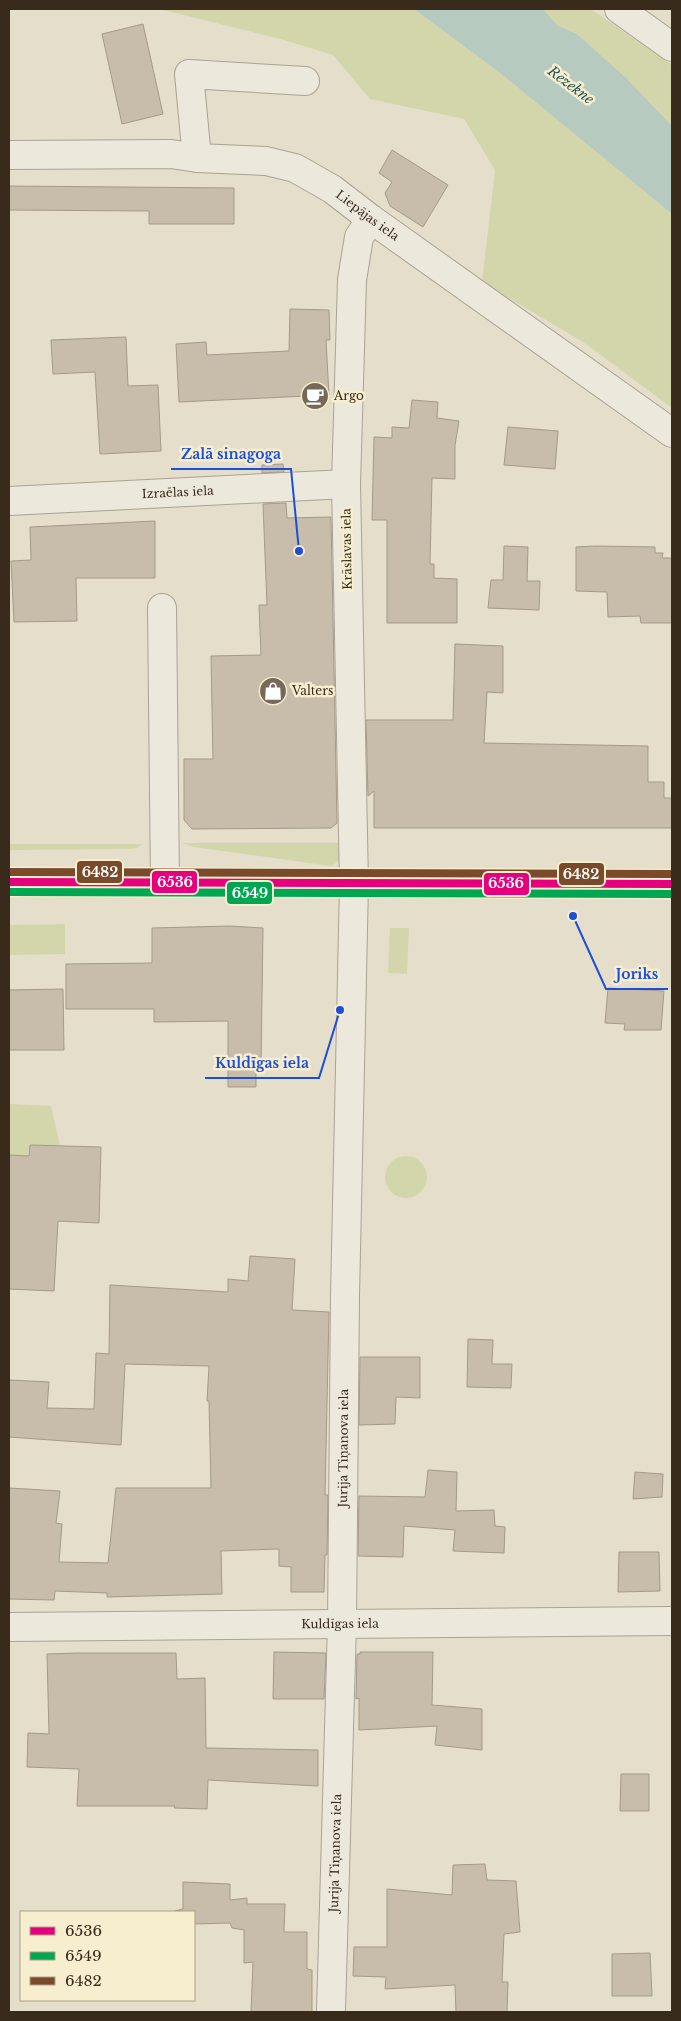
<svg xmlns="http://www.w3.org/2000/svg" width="681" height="2021" font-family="'Libre Baskerville',serif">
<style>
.green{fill:#d3d6ab}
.water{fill:#b6cabf}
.building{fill:#c8bcab;stroke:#a5998a}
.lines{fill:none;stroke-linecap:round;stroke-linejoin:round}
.minor-casing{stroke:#aaa394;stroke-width:30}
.major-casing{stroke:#8f887a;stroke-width:30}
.minor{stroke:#ede8dc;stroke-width:28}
.major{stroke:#e4dfcd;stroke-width:28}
.bus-1-casing{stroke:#f7eecf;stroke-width:11}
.bus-2-casing{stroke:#f7eecf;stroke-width:11}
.bus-3-casing{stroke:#f7eecf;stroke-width:11}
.bus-1{stroke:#e5007d;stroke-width:8}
.bus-2{stroke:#00a651;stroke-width:8}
.bus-3{stroke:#7a4b2a;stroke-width:8}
.labels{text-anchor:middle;stroke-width:5;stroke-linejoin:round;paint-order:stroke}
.street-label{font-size:12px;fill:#382b1c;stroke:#f7eecf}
.poi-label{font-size:12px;fill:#382b1c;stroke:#f7eecf;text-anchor:start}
.water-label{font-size:14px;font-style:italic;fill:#2a5959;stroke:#f7eecf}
.leader{fill:none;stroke:#1d4ed8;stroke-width:2}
.callout-dot{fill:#1d4ed8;stroke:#f7eecf;stroke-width:2}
.callout-label{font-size:14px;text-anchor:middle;font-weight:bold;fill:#1d4ed8;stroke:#f7eecf;stroke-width:5;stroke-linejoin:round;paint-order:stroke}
.line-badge{stroke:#f7eecf;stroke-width:2}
.badge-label{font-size:14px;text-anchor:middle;font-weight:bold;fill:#fff}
</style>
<rect width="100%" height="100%" fill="#e5deca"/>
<!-- green -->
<path class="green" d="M159,9H414L500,73L672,214V408L583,342L482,282L495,170L464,119L370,99L333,55L284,40Z
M543,9H591L672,65V126L577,34L557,25Z
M182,843H345C343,854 341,861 331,866L194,847Z
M9,844H143L137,848L129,849L9,850Z
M65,924V954L9,955V925Z
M390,928H409L407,974L388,973Z
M9,1104L51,1106L60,1146L30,1145L28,1156L9,1155Z
M385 1177a21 21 0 1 1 42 0a21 21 0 1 1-42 0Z"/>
<!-- water -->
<path class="water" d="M414,9H543L557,25L577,34L626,78L672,126V214L500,73Z"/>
<!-- building -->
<path class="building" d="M143,24L163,114L122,124L102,34Z
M392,150L448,185L423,227L390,206L385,193L392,182L379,173Z
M9,186L234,188V224H149V211L9,210Z
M290,309L329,310L330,340H326L329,395L179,402L176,344L206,342L207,355L289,351Z
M126,337L128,386L158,385L161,451L100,454L95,372L53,374L51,340Z
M412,400L438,402L437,418L459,421L455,445V479L432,478L430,564H434V578L457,579V623H387V520H372L374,437L392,438V427L409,428Z
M508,427L558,431L555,469L504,465Z
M283,464L284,472L262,473V465Z
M286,503L287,518L331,517L337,823L331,828L192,829L184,820V759H213L211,656L261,655L259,605H267L263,504Z
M155,521V578H76L77,621L14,622L11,561L31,560L30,527Z
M504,546L528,547L527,581H540L539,610L488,608L491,580H503Z
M596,546L655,547V553H663L662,558H672V623H641L640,616L608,617L607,592L576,591V547Z
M455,644L503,646V693L487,692L484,743L648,746V782H664V798H672V828H374V791L368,796L366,720H453Z
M229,926L263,928L261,1065H256V1087H228V1021L154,1022V1009H66V964L152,963V928Z
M608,988L664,991L661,1030H624L625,1024L605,1023Z
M63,989L64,1050H9V990Z
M30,1145L101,1147L99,1223L58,1221L54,1291L9,1289V1155L29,1156Z
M250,1256L295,1259L292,1310L329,1312L325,1495H328L327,1555H325L324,1592H291V1567L279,1566V1549L221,1551L222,1594L107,1597V1593L55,1591L54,1600L9,1599V1488L60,1491L56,1523L62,1524L59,1562L108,1563L116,1488H211L209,1401H207L209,1366L125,1364L121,1445L9,1437V1380L49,1382L47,1408L94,1409L96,1353L109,1354L110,1285L228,1292V1279L248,1281Z
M468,1339L493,1340L492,1364H512L511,1388L467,1387Z
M360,1357H420V1398L396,1397L395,1424L359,1425Z
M428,1470L457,1472L456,1511L494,1510L495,1526L505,1527L504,1553L453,1551L455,1530L404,1526L403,1557L358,1556L359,1496L425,1497Z
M635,1472L663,1474L662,1497L633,1499Z
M619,1552H659L660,1591L618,1592Z
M274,1652L326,1653L324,1699H273Z
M360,1652H433L432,1705L482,1709V1750L435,1745L437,1726L359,1730V1698L356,1699L357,1654H360Z
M77,1653H176L177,1679L205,1678L206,1748L318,1750V1786L208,1780L207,1809L174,1808L175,1806H77L79,1769L27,1767L28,1733L49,1734L47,1654Z
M621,1774H649V1811H620Z
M485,1864L487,1880L516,1881L520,1932L504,1934L502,1982H508L507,2012H456L455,1985L385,1989L386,1977L353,1976L354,1947H387V1889L452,1895L453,1865Z
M183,1882L230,1884V1900L247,1898V1904H285L284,1932H307V1969L312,1970V2012H251L253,1962L244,1963V1930L232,1928L230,1923L194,1924V1912H174V1911L183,1909Z
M650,1953L652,1996H612V1954Z"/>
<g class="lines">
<!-- minor casing -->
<g class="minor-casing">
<g id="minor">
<path d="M619,9L672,47"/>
<path id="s1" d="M9,155L171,154L197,158L266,161L295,168L332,189L371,219L672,433"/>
<path d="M197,158L189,74L305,81"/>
<path id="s2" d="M9,501L346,484"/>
<path d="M162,608L165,883"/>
<path id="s3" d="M9,1627L672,1621"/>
<path id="s4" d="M331,2012L342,1623L345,1296L354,884L346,484L352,280L359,237L371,219"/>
</g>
</g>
<!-- major casing -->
<g class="major-casing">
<path id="major" d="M9,882L672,884"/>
</g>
<!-- minor -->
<use href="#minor" class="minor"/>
<!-- major -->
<use href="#major" class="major"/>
<!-- bus-1 casing -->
<g class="bus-1-casing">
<path id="bus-1" d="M9,882L672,884"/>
</g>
<!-- bus-2 casing -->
<g class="bus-2-casing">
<path id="bus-2" d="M9,892L672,894"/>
</g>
<!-- bus-3 casing -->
<g class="bus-3-casing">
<path id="bus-3" d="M9,872L672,874"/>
</g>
<!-- bus-1 -->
<use href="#bus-1" class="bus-1"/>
<!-- bus-2 -->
<use href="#bus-2" class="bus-2"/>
<!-- bus-3 -->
<use href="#bus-3" class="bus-3"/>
</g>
<!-- icons -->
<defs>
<g id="cafe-disc" transform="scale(1.4375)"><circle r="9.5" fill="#756a59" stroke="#f7eecf"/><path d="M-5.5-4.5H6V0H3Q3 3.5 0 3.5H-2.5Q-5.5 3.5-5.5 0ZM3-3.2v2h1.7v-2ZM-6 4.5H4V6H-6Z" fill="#fff"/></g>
<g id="shop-disc" transform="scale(1.4375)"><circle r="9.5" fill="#756a59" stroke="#f7eecf"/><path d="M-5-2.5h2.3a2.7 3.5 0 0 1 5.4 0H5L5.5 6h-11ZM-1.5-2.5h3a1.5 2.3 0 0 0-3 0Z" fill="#fff"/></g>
</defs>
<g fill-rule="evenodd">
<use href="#cafe-disc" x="315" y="396"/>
<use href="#shop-disc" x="273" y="691"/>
</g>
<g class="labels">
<!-- street labels -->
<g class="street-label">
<text dy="4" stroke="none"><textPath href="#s1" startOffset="374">Liepājas iela</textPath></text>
<text dy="4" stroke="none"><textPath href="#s2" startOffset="169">Izraēlas iela</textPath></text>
<text transform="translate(347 549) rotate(-91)" y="4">Krāslavas iela</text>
<text dy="4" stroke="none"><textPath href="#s4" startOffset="564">Jurija Tiņanova iela</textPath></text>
<text dy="4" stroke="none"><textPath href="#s3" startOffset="331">Kuldīgas iela</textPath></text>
<text dy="4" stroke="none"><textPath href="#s4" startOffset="159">Jurija Tiņanova iela</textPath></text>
</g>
<!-- poi labels -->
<g class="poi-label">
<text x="334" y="400">Argo</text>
<text x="292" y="695">Valters</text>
</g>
<!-- water labels -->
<g class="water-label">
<text transform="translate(571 85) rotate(37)" y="5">Rēzekne</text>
</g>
</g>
<!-- callouts -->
<path class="leader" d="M299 551L291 469H171M573 916L606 989H668M340 1010L319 1078H205"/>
<g class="callout-dot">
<circle cx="299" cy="551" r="5"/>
<circle cx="573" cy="916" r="5"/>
<circle cx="340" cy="1010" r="5"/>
</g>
<g class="callout-label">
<text x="231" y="459">Zalā sinagoga</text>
<text x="637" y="979">Joriks</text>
<text x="262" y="1068">Kuldīgas iela</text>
</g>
<g class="line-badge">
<rect x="76" y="860" width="47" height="24" rx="5" fill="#7a4b2a"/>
<rect x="558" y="862" width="47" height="24" rx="5" fill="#7a4b2a"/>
<rect x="151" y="870" width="47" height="24" rx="5" fill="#e5007d"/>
<rect x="483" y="872" width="47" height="24" rx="5" fill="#e5007d"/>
<rect x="226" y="881" width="47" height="24" rx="5" fill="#00a651"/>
</g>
<g class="badge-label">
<text x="100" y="877">6482</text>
<text x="581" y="879">6482</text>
<text x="175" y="887">6536</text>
<text x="506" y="888">6536</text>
<text x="250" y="898">6549</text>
</g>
<!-- border -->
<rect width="681" height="2021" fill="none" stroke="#382b1c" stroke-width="20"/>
<!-- legend -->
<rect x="20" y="1911" width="175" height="90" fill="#f7eecf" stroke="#aba087"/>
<rect x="30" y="1927" width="25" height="8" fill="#e5007d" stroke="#aba087"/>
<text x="65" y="1936" font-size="15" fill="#382b1c">6536</text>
<rect x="30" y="1952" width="25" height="8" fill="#00a651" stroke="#aba087"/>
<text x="65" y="1961" font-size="15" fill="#382b1c">6549</text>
<rect x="30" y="1977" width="25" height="8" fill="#7a4b2a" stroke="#aba087"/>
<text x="65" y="1986" font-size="15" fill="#382b1c">6482</text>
</svg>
